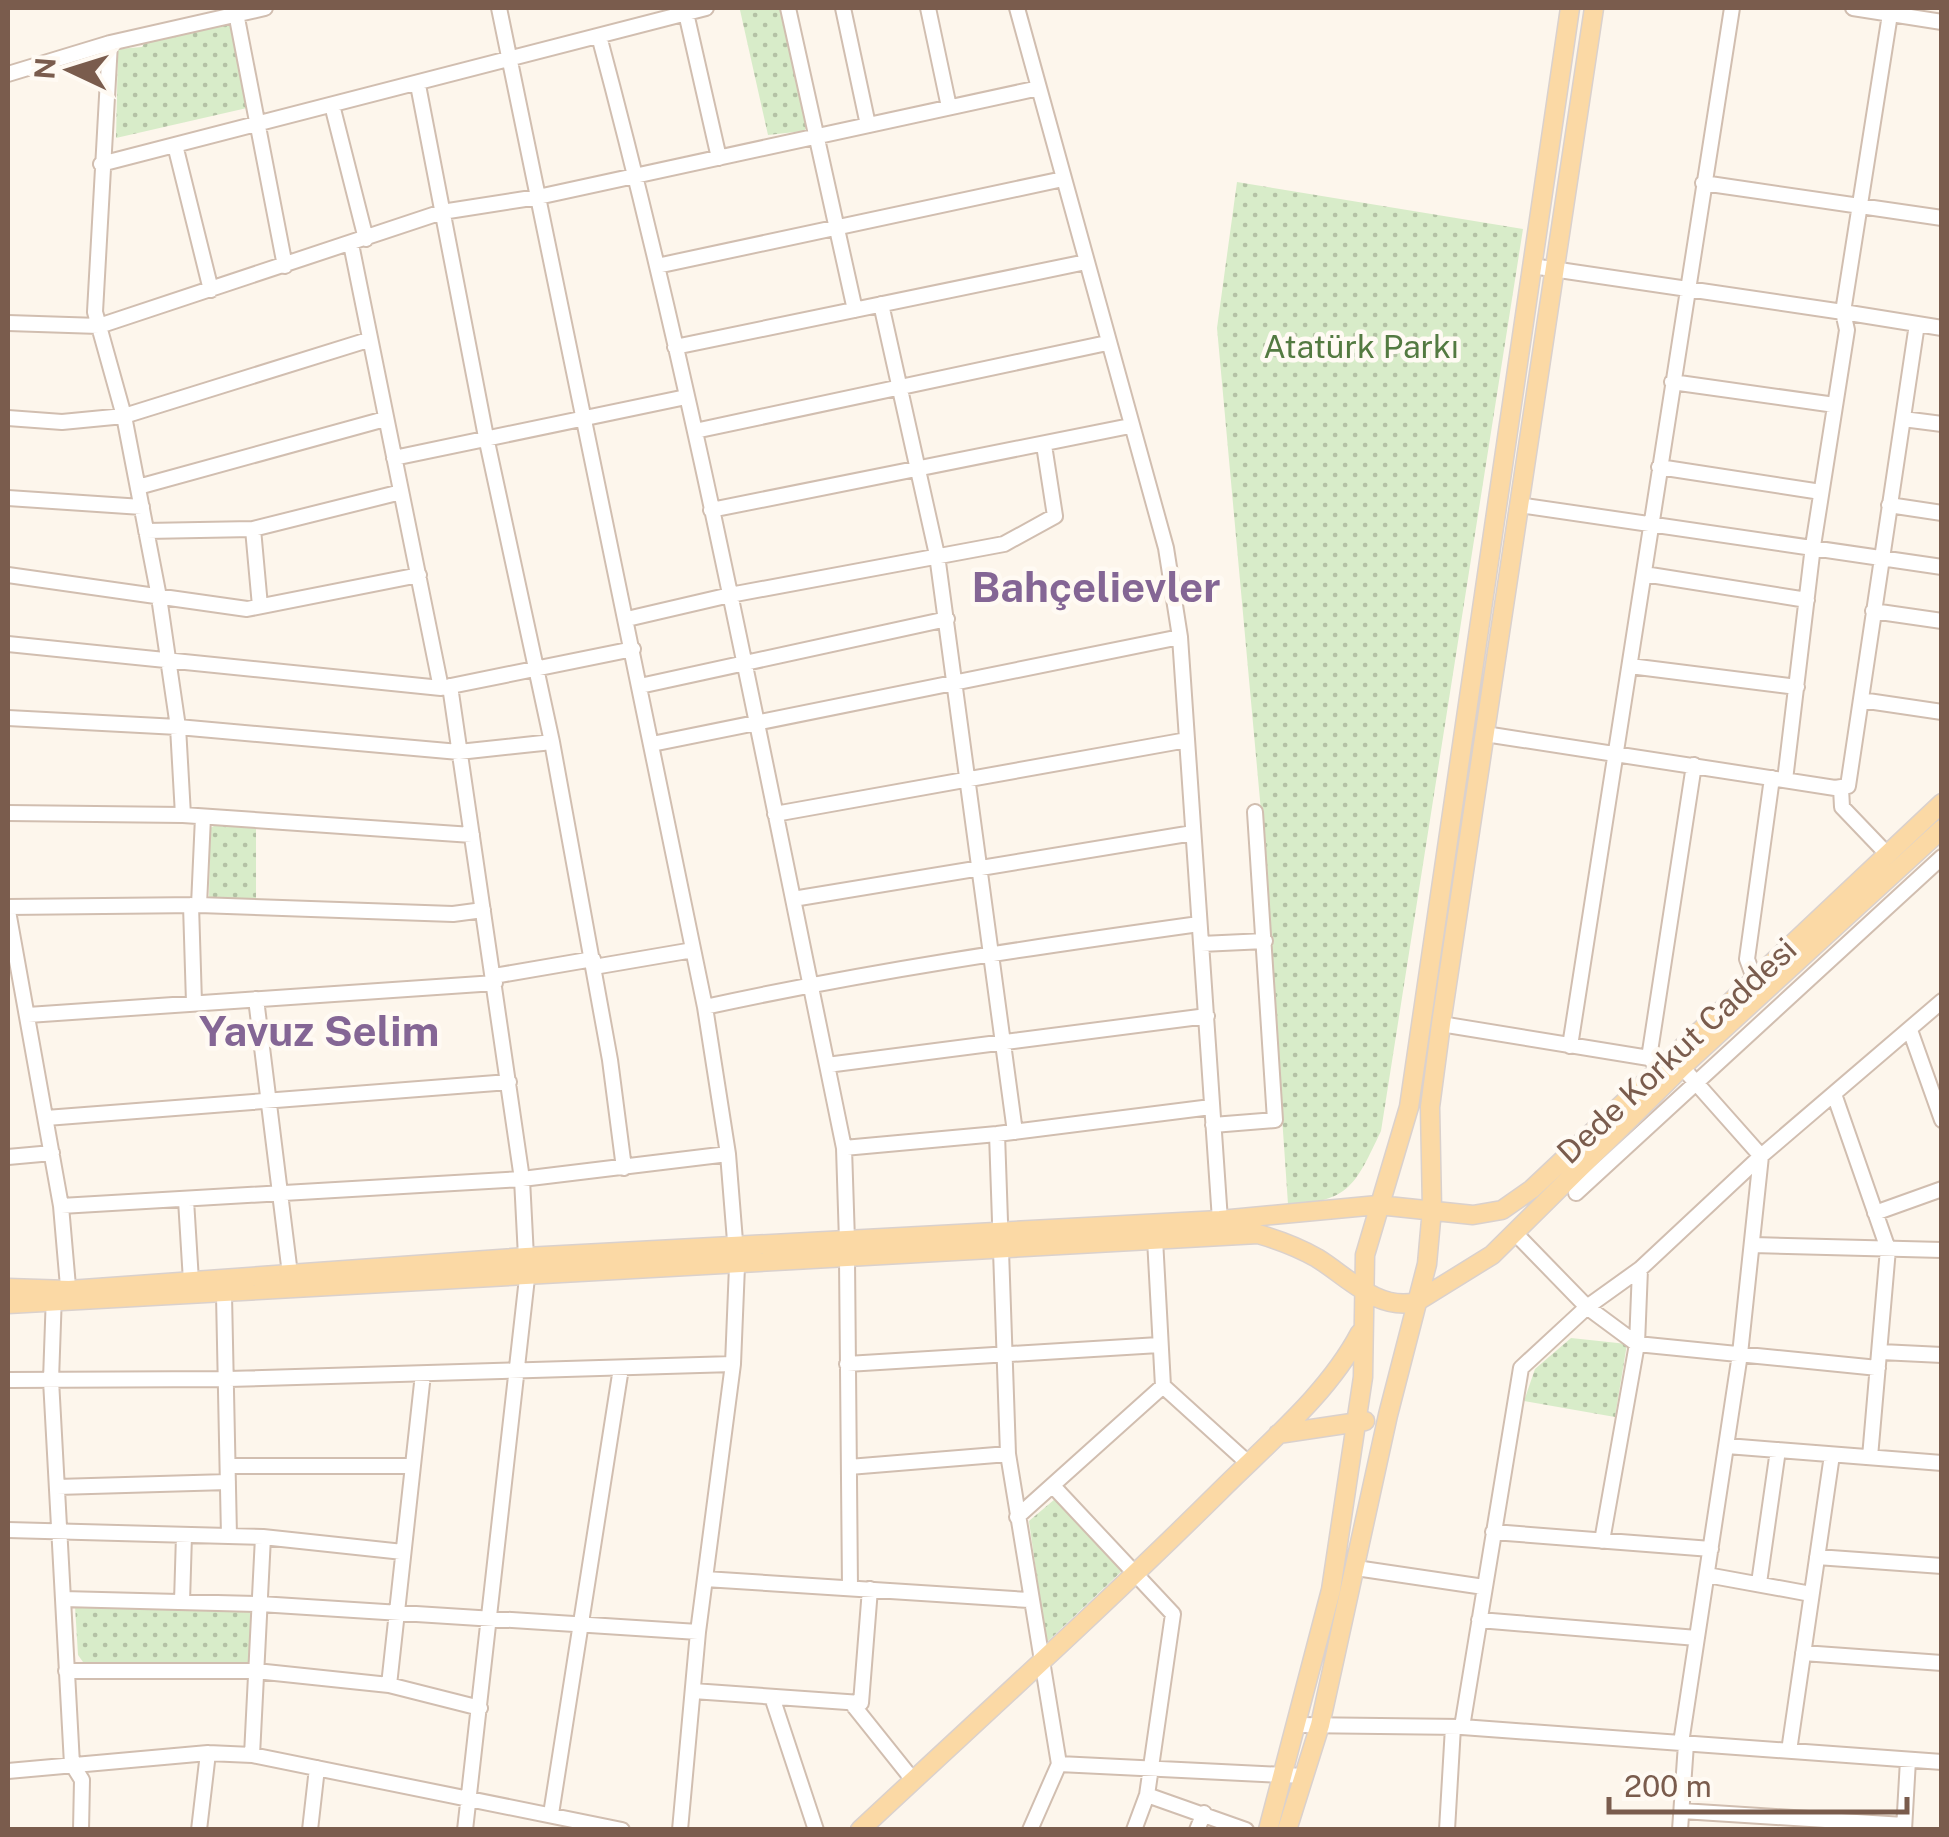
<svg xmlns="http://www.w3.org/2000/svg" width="1949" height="1837" font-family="'Public Sans',sans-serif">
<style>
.park{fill:url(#park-dots)}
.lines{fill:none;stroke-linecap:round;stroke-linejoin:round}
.minor-casing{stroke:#d1beb0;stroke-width:18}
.major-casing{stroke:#dad1cd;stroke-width:21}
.minor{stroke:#fff;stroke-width:14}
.major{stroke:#fbd9a5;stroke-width:18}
.labels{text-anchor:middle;stroke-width:9;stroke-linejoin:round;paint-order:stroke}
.park-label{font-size:32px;fill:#537a41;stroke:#fffaf3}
.street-label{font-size:32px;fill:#7a5c4d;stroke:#fffaf3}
.district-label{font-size:42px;font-weight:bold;fill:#846695;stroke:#fffaf3}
</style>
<defs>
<pattern id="park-dots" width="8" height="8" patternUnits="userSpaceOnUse" patternTransform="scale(2.5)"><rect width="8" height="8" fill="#d8ecc9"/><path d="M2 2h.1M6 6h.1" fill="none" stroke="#b4c2a5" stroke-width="1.8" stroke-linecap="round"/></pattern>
</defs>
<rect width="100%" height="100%" fill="#fdf6ec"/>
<!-- park -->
<path class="park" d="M748,8H780L808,126L804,131L768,135L740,10Z
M231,21L247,108L116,138L118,49L142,47L146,40Z
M1237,182L1523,229L1381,1131C1356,1183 1350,1203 1288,1204L1261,811L1217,328Z
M216,825H256V899L209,900L210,828Z
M1571,1338L1627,1344L1615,1417L1524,1401L1535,1369Z
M1055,1499L1123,1570L1046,1643L1029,1521Z
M75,1606L253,1610L251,1663L83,1662L78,1655Z"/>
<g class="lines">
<!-- minor casing -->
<g class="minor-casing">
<path id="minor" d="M499,8L705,1007L728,1154L737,1266L733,1364L698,1632L680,1830
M788,8L855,310
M843,8L868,125
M928,8L949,107
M1017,8L1166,548L1180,637L1220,1220
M1853,8L1942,22
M1891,8L1843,312L1942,328
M236,13L285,266
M686,13L719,158
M599,36C690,375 756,721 827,1065L844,1148L847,1241
M110,43L95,312L124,416L159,597L178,727L183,815
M8,74L110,43L265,8
M418,85L486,437L552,742L610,1060L624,1168
M332,105L366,239
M175,145L211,290
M101,164L706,8
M1703,183L1942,218
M351,244L441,688
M657,266L1063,179
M1532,266L1843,312L1847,330L1813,546L1785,780
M881,304L937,555L1015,1132
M8,323L99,326L442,212L538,197L1039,88
M675,347L1086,262
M1672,382L1835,405
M8,418L62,422L124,416L368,340
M1903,419L1942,424
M695,431L1107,343
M394,458L686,397
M1659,467L1821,492
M138,487L385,419
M8,498L142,507
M1519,505L1942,567
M1889,505L1942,513
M711,510L1130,426
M253,529L260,606
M146,531L253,529L401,492
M1644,574L1807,600
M8,575L247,609L419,575
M1873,611L1942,621
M627,619L730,595L1004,544L1055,516L1044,445
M8,644L441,688L633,649
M1630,666L1797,687
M450,686L522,1179L526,1257
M640,686L947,619
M1861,700L1942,712
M8,718L178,727L459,752L552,742
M1485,734L1835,788L1848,786L1917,324
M652,744L1180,637
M1841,788L1842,807L1887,854
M8,813L183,815L472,835
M775,814L1187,740
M793,899L1193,833
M191,905L194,1003
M199,905L203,817
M8,907L199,905L453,914L483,910
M8,911L61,1206L69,1298
M1201,944L1265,941
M594,967L693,950
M494,976L593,959
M1754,978L1747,959L1772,778
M256,999L290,1274
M705,1007C869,971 1034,947 1199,924
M28,1015L495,983
M1441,1024L1649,1058L1654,1063
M1910,1030L1942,1120
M1570,1046L1732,8
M1649,1058L1694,765
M827,1065L1207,1016
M1834,1094L1888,1249L1870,1457
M46,1118L509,1082
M1213,1125L1275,1120L1255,812
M997,1134L1008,1454L1059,1764L1030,1830
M844,1148L997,1134L1211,1107
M8,1157L52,1153
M1576,1193L1942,857
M186,1200L191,1281
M61,1206L522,1179L728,1154
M1875,1213L1942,1189
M1515,1233L1587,1307L1637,1344L1878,1368
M1155,1239L1163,1386L1248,1463
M1753,1245L1942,1250
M847,1259L850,1588
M54,1294L51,1380L72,1764L82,1780L81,1830
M224,1295L229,1536
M1881,1352L1942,1355
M847,1364L1159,1345
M8,1380L228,1379L733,1364
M1727,1446L1942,1463
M228,1466H413
M849,1467L1008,1454
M1053,1486L1173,1614L1147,1795L1134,1830
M57,1487L228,1482
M1017,1517L1163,1386
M8,1530L263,1537L403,1552
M1493,1532L1711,1549
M1602,1541L1637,1344L1640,1269
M1817,1557L1942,1566
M1356,1568L1484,1587
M1707,1575L1811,1594
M705,1579L1029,1600
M1759,1583L1778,1450
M63,1599L260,1604L698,1632
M182,1602L184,1535
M1479,1620L1697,1638
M1803,1653L1942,1663
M66,1671H256L389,1685L480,1708
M389,1685L423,1374
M693,1691L861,1703L870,1589
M772,1697L816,1830
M853,1705L913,1780
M1298,1725L1462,1727L1942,1762
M1462,1727L1521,1368L1587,1307L1640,1269L1761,1156L1942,1001
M1681,1743L1740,1354L1761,1156L1682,1067
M1789,1751L1832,1455
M252,1755L263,1537
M1059,1764L1304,1776
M8,1771L208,1753L252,1755L622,1830
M1147,1795L1246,1830
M1682,1811L1904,1825
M551,1814L621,1368
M199,1830L208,1753
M310,1830L317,1768
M465,1830L527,1278
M1197,1830L1204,1813
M1447,1830L1453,1727
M1680,1830L1686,1744
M1904,1830L1908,1760"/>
</g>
<!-- major casing -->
<g class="major-casing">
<path id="major" d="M8,1288L69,1290L526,1257L1220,1220L1378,1205L1473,1215L1502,1210L1532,1189L1942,803
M8,1304L1258,1234C1279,1240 1298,1247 1317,1258C1348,1277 1377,1311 1416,1302L1492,1255L1682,1067L1942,829
M1278,1434L1365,1421
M860,1830C981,1717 1103,1607 1220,1491C1269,1442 1328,1394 1360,1333
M1268,1830L1331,1590L1363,1377L1365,1255L1409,1107L1570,8
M1287,1830L1320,1725L1388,1415L1427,1264L1432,1209L1430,1107L1441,1024L1594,8"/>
</g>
<!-- minor -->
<use href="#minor" class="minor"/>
<!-- major -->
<use href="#major" class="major"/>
</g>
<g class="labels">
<!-- park labels -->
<g class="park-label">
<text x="1361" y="358">Atatürk Parkı</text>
</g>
<!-- street labels -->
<g class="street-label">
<text transform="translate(1677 1051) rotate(-43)" y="11">Dede Korkut Caddesi</text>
</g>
<!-- district labels -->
<g class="district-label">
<text x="1096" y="602">Bahçelievler</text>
<text x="319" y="1046">Yavuz Selim</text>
</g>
</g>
<!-- border -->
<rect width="1949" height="1837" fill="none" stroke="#7a5c4d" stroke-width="20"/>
<!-- north arrow -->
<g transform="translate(70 70) rotate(274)" stroke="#fffaf3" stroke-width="8" paint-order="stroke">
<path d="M0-8L18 38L0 25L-18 38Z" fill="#7a5c4d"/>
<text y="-15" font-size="28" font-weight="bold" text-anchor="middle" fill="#7a5c4d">N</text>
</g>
<!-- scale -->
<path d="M1609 1797v15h298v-15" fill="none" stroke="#7a5c4d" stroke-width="5"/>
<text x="1624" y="1797" font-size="30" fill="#7a5c4d" stroke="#fffaf3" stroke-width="8" paint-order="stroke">200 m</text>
</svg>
